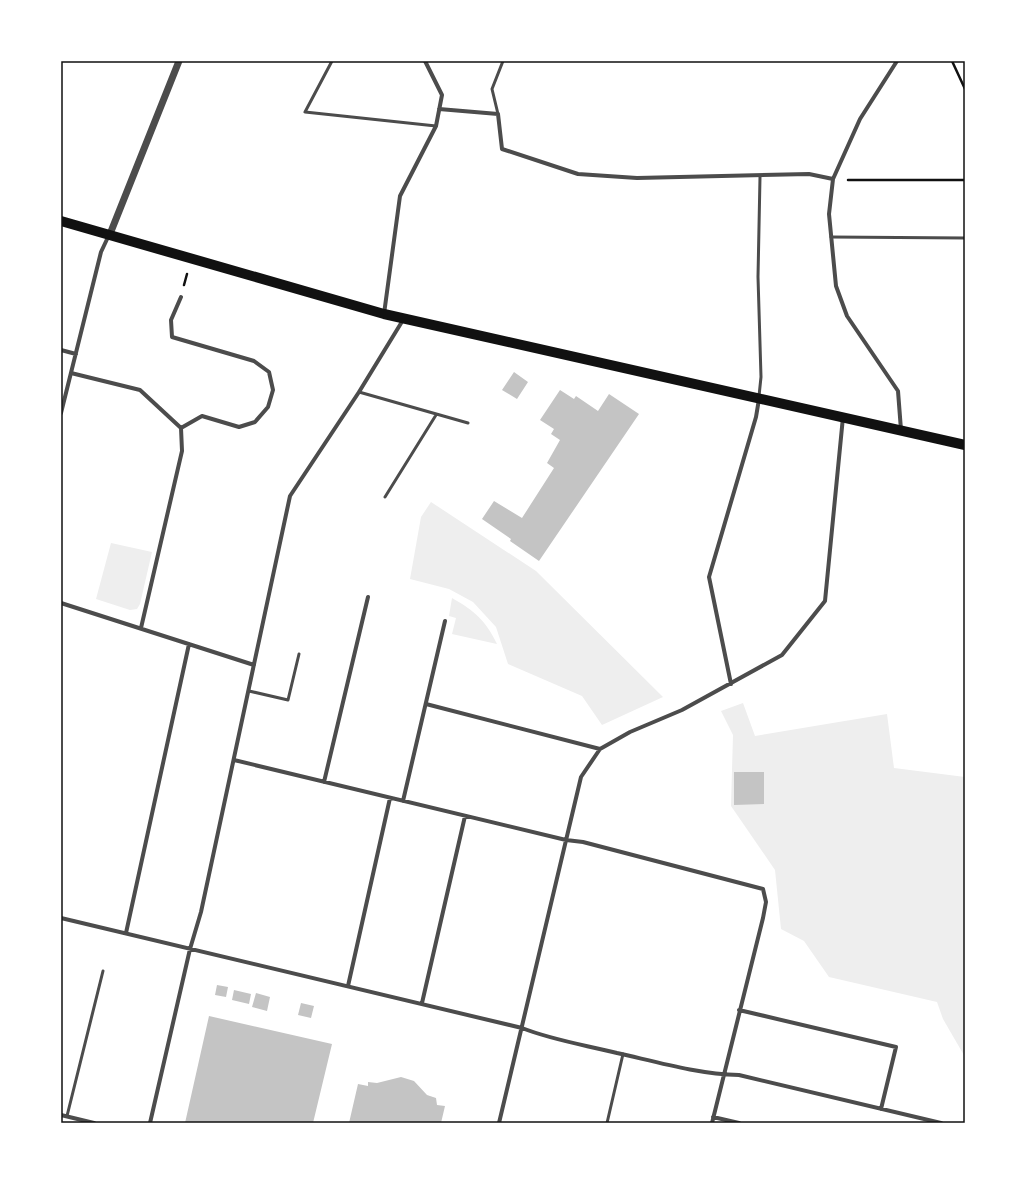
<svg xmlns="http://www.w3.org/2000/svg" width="1026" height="1184" font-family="Raleway,sans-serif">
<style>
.green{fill:#eee}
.building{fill:#c4c4c4}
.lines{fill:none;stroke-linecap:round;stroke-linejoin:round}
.path{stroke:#111;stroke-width:2.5}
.service{stroke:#4c4c4c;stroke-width:3}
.minor{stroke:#4c4c4c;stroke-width:4}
.tertiary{stroke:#4c4c4c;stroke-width:7}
.primary{stroke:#111;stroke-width:10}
.neatline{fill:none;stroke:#111;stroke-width:1.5}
</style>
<rect width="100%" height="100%" fill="#fff"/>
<!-- green -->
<path class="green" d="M431,502L536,571L663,697L602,725L582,696L508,664L496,627L473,602L449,589L410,579L421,517Z
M111,543L152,552L140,604L137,609L130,610L96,599Z
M452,598C475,611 486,621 497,644L452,634L456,618L449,616Z
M743,703L755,736L887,714L894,768L965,777V1057L943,1019L937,1002L829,977L804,941L781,929L775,870L731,806L733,735L721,711Z"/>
<!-- building -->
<path class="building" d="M514,372L528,382L517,399L502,390Z
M560,390L574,399L576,396L598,411L609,394L639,414L539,561L510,541L511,539L482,519L494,501L522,518L554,468L547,463L560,440L551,434L554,429L540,420Z
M734,772H764V804L734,805Z
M217,985L228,987L226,997L215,995Z
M234,990L251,994L249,1004L232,1000Z
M256,993L270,997L267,1011L252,1007Z
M301,1003L314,1006L311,1018L298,1015Z
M209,1016L332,1044L313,1123H185Z
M401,1077L414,1081L427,1095L436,1098L437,1105L445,1106L441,1123H349L358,1084L368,1086V1082L377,1083Z"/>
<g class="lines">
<!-- path -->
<path class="path" d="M952,61L965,89
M848,180H965
M184,285L187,274"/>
<!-- service -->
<path class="service" d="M332,61L305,112L436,126
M498,114L492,89L503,61
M831,237L965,238
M359,392L468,423
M759,396L761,377L758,277L760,177
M385,497L436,415
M249,691L288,700L299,654
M67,1116L103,971
M607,1123L623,1054"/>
<!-- minor -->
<path class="minor" d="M897,61L860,119L833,179L829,214L836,286L847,316L898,391L901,430
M439,109L498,114L502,149L578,174L637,178L809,174L833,179
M181,297L171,320L172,337L254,361L269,372L273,390L268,407L255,422L239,427L202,416L181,428
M384,314L400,196L436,126L442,95L425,61
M61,350L76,354
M71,373L140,390L181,428L182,451L141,628
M61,413L101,252L109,235
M61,603L254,665
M731,684L709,577L756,417L759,399
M426,704L600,749
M234,760L566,840L583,842L763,889L766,902L763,918L712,1123
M324,782L368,597
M403,801L445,621
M61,918L522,1028C552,1040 585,1045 617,1053C657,1062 698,1074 739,1075L941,1123
M126,933L189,644
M348,986L390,798
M422,1003L465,816
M739,1010L896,1047L881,1109
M61,1115L94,1123
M713,1117L739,1123
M150,1123L190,949L201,912L290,496L359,392L403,320
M499,1123L581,777L600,749L630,732L682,710L782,655L825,601L843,417"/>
<!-- tertiary -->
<path class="tertiary" d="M110,234L179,61"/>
<!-- primary -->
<path class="primary" d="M61,221L384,314L965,445"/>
</g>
<!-- border -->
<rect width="1026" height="1184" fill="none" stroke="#ffffff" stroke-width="124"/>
<rect x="62" y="62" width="902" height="1060" class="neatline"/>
</svg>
